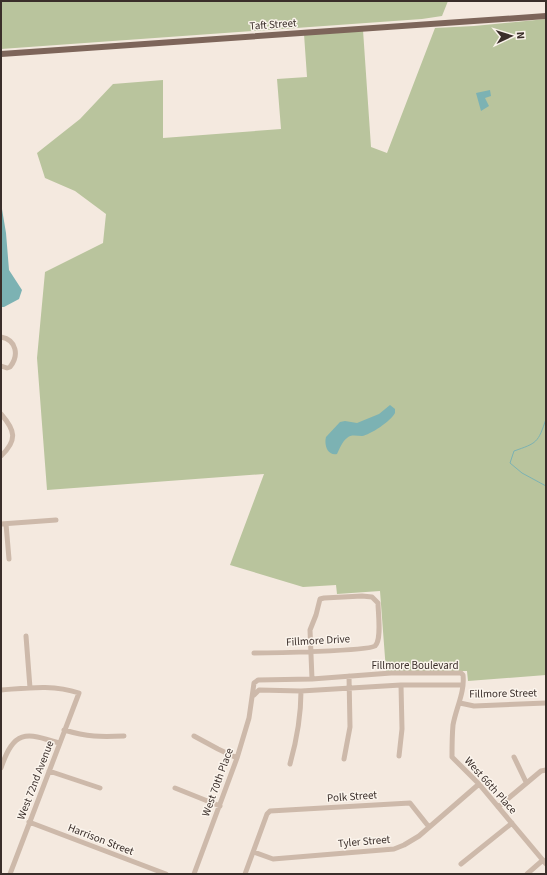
<svg xmlns="http://www.w3.org/2000/svg" width="547" height="875" font-family="'Source Sans 3',sans-serif">
<style>
.green{fill:#b9c49d}
.water{fill:#7cb2b3}
.lines{fill:none;stroke-linecap:round;stroke-linejoin:round}
.stream{stroke:#7cb2b3;stroke-width:1}
.minor{stroke:#cdb9aa;stroke-width:5}
.major{stroke:#7d655a;stroke-width:6}
.labels{text-anchor:middle;stroke-width:3;stroke-linejoin:round;paint-order:stroke}
.street-label{font-size:11px;fill:#3a2e2a;stroke:#fbf4ec}
</style>
<rect width="100%" height="100%" fill="#f4e9df"/>
<!-- green -->
<path class="green" d="M1,1H448L442,16L422,19L1,49Z
M546,19V675L468,681L467,671H386L380,591L337,594L336,585L303,587L230,565L264,474L47,490L37,358L45,272L103,243L106,214L75,191L45,178L37,153L80,119L113,84L163,80V138L281,129L277,79L307,77L304,34L363,30L371,147L387,153L435,28L474,26Z"/>
<!-- water -->
<path class="water" d="M490,90L491,96L485,98L489,106L481,111L476,93Z
M1,203L6,233L9,270L22,290L19,299L4,307H1Z
M390,405L395,409V413C391,421 370,435 362,436C357,436 351,434 347,438C342,442 340,448 337,454C327,456 324,444 326,437L340,422L345,421L357,423L379,414Z"/>
<g class="lines">
<!-- stream -->
<path class="stream" d="M546,389V392
M546,419C538,443 537,443 514,451L510,463L522,473L546,486"/>
<!-- minor -->
<path class="minor" d="M1,337C17,340 19,356 10,367L7,368L1,366
M1,414C15,430 18,440 1,456
M1,524L56,520
M6,524L9,559
M26,636L30,688
M254,653C271,653 367,651 375,646C382,640 378,613 378,603L372,597L362,596L324,598L320,599L316,615L310,630L312,679
M1,690C27,688 53,684 79,693L10,874
M254,695L259,690L301,691L401,685H463
M460,703L474,706L546,703
M64,730C88,737 100,737 124,736
M194,736L218,749L237,758
M399,756L402,729L401,685
M514,757L526,782
M344,759L350,727L349,676
M290,764C297,739 301,718 301,691
M1,768C14,730 25,732 59,743
M49,771L100,788
M175,788L220,806
M498,807L541,771L546,770
M29,822L166,874
M254,852L273,859L394,849L404,845L419,836L479,784
M461,864L512,823
M194,874L237,758L249,718L254,683L258,680L312,679L391,673H461L463,675C465,692 456,708 453,725C452,736 452,746 452,757L479,784L546,864
M245,874L267,814L270,811L410,803L429,827
M527,874L543,860"/>
<!-- major -->
<path class="major" d="M1,54L546,16"/>
</g>
<g class="labels">
<!-- street labels -->
<g class="street-label">
<text transform="translate(273 24) rotate(-4)" y="4">Taft Street</text>
<text transform="translate(318 640) rotate(-3)" y="4">Fillmore Drive</text>
<text x="415" y="669">Fillmore Boulevard</text>
<text transform="translate(503 693) rotate(-1)" y="4">Fillmore Street</text>
<text transform="translate(35 780) rotate(-69)" y="4">West 72nd Avenue</text>
<text transform="translate(217 782) rotate(-70)" y="4">West 70th Place</text>
<text transform="translate(491 785) rotate(48)" y="4">West 66th Place</text>
<text transform="translate(352 796) rotate(-4)" y="4">Polk Street</text>
<text transform="translate(101 839) rotate(21)" y="4">Harrison Street</text>
<text transform="translate(364 841) rotate(-5)" y="4">Tyler Street</text>
</g>
</g>
<!-- border -->
<rect width="547" height="875" fill="none" stroke="#3a2e2a" stroke-width="4"/>
<!-- north arrow -->
<g transform="translate(511 36) rotate(86)" stroke="#fbf4ec" stroke-width="3" paint-order="stroke">
<path d="M0-3L7 15L0 10L-7 15Z" fill="#3a2e2a"/>
<text y="-6" font-size="11" font-weight="bold" text-anchor="middle" fill="#3a2e2a">N</text>
</g>
</svg>
